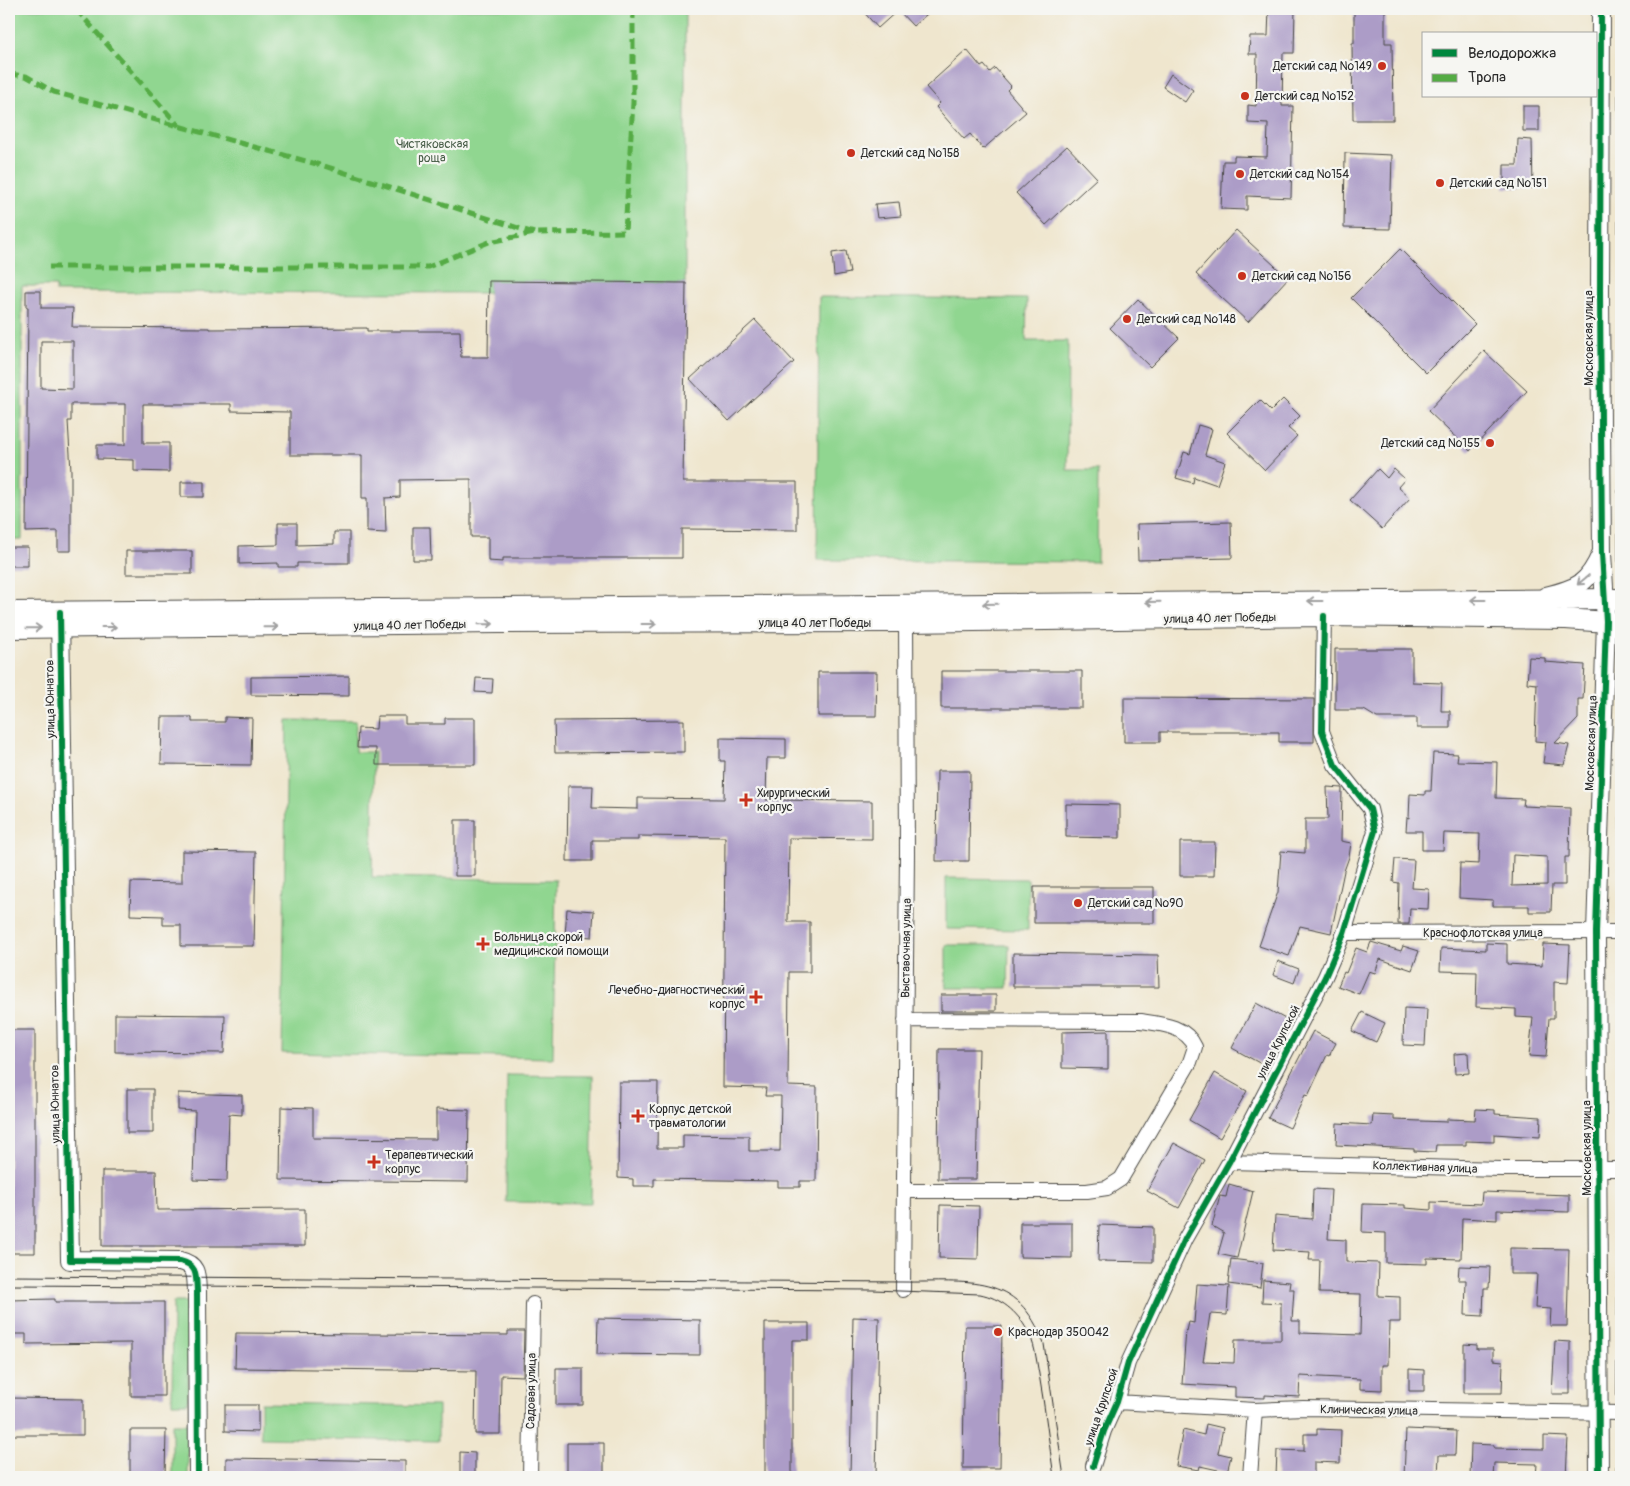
<svg xmlns="http://www.w3.org/2000/svg" width="1630" height="1486" font-family="Pangolin,sans-serif">
<style>
.green{fill:#90d690;stroke:#5e805e}
.building{fill:#ac9cc7;fill-rule:evenodd}
.lines{fill:none;stroke-linecap:round;stroke-linejoin:round}
.minor-casing{stroke:#484743;stroke-width:16}
.tertiary-casing{stroke:#484743;stroke-width:20}
.secondary-casing{stroke:#484743;stroke-width:22}
.minor{stroke:#fff;stroke-width:14}
.tertiary{stroke:#fff;stroke-width:18}
.secondary{stroke:#fff;stroke-width:20}
.tram{stroke:#2b2b2b;stroke-width:1}
.quiet{stroke:#54ab44;stroke-width:5;stroke-dasharray:10 5;stroke-linecap:butt}
.cycleway-casing{stroke:#f6f6f2;stroke-width:9}
.cycleway{stroke:#00873e;stroke-width:6}
.oneway{stroke:#a0a0a0}
.poi-dot{fill:#c8321e;stroke:#f6f6f2;stroke-width:2}
.labels{text-anchor:middle;stroke-width:4.5;stroke-linejoin:round;paint-order:stroke}
.poi-label{font-size:12px;fill:#2b2b2b;stroke:#f6f6f2;text-anchor:start}
.park-label{font-size:12px;fill:#495e49;stroke:#f6f6f2}
.street-label{font-size:12px;fill:#2b2b2b;stroke:#f6f6f2}
</style>
<rect width="100%" height="100%" fill="#f6f6f2"/>
<filter id="ink" filterUnits="userSpaceOnUse"><feTurbulence type="fractalNoise" baseFrequency=".02" numOctaves="2"/><feDisplacementMap in="SourceGraphic" scale="10" xChannelSelector="R" yChannelSelector="G"/><feConvolveMatrix kernelMatrix="1 2 1 2 8 2 1 2 1" color-interpolation-filters="sRGB"/></filter>
<filter id="wash" filterUnits="userSpaceOnUse"><feTurbulence type="fractalNoise" baseFrequency=".0096" numOctaves="4" result="noise"/><feDisplacementMap in="SourceGraphic" scale="20" xChannelSelector="R" yChannelSelector="G"/><feGaussianBlur stdDeviation="1.12" result="paint"/><feColorMatrix in="noise" values="0 0 0 0 0 0 0 0 0 0 0 0 0 0 0 0 0 1.4 0 .05"/><feComposite in="paint" operator="in"/></filter>
<g filter="url(#wash)">
<rect width="100%" height="100%" fill="#efe6ce"/>
<!-- green -->
<path class="green" d="M9,9H685V283L489,281V293L56,292V286H22V540H9Z
M819,297L1027,299L1026,341H1068L1067,470H1098L1097,562L817,560Z
M287,720L356,721L355,752H374L372,877L556,880L553,1058L282,1053Z
M946,878L1028,879V930L946,929Z
M946,945H1009L1008,988H946Z
M507,1075L593,1076L591,1203L506,1202Z
M173,1302H189L188,1403H172Z
M261,1403L438,1406V1441L261,1438Z
M172,1424H188V1477H172Z"/>
<g id="blocks">
<!-- building -->
<path class="building" d="M861,9H933L913,26L898,10L878,28Z
M1269,9H1295L1294,53H1283L1282,106H1293L1291,198L1247,196V210L1221,209L1223,161H1234V156L1267,157L1268,124L1248,123V105L1256,106L1257,54H1249L1250,36H1268Z
M1354,9H1385V43H1392L1393,120H1353L1352,43H1354Z
M967,50L981,67L984,65L990,72L995,68L1011,86L1007,90L1026,112L983,149L970,134L964,139L936,107L940,103L926,87Z
M1171,74L1193,90L1185,102L1163,87Z
M1523,106H1539V131H1523Z
M1518,139L1532,140L1533,188H1504V165H1517Z
M1067,146L1097,178L1046,225L1016,193Z
M1345,153L1392,155L1390,229L1344,228Z
M899,202L901,216L877,218L875,204Z
M1236,230L1288,278L1248,322L1196,274Z
M1400,249L1475,324L1426,373L1351,298Z
M846,251L850,273L834,276L832,253Z
M489,281L686,283L683,482H797V530L682,529V558H503V562L488,561V537H471V479L400,480V497L385,498L386,533L367,532V498H362V455H290V412L231,411V404H143V443H169V472L134,471V460L97,459V445H125V404H71V421H68L71,471V551H58V531L26,532L28,307H26V291H41V308H73L72,327L209,328V329L367,328V331H460L461,357H488ZM41,341H73V389L41,388Z
M1138,299L1179,338L1150,367L1110,328Z
M755,320L794,362L729,421L690,379Z
M1484,351L1527,391L1470,451L1428,411Z
M1283,399L1300,416L1288,428L1297,436L1265,470L1227,433L1260,400L1271,411Z
M1198,425L1212,429L1205,455L1225,462L1217,485L1194,477L1193,483L1176,478L1184,452L1190,454Z
M1378,469L1387,478L1394,469L1405,479L1398,487L1410,498L1382,529L1350,500Z
M181,482H204V497H181Z
M1231,522L1232,558L1138,560L1137,524Z
M278,523H297V545L334,544V532H349V563H297V567H278V563L239,564V546L278,545Z
M413,527H430L431,560H413Z
M9,547H28V566H9Z
M126,551H192V574H126Z
M1335,649H1412V682L1442,683L1441,711H1450V728H1417V718H1377L1364,710H1335Z
M1529,657L1545,658V662L1585,665L1583,699H1578V719L1555,743L1569,745L1564,765L1543,763L1546,742L1535,741L1537,684L1527,683Z
M941,671H1082V708H941Z
M818,672H877L876,716H818Z
M349,676V696L251,695V677Z
M476,678L493,679L492,693L475,692Z
M1124,698L1314,699V742H1279V732H1160V742H1124Z
M377,716H405V724H445V718H475V765H376V748H357L358,728L376,729Z
M162,717H192V722H225V717L252,718L251,765L161,764Z
M684,720V752L555,753L554,721Z
M720,738L786,739V758H767L766,800L872,801V839L789,838L788,922H810V972H789L788,1086L817,1087L816,1181H800V1187H778V1181L721,1180L654,1179V1186H633V1179L618,1178L619,1082H658L657,1148H683V1135L749,1136V1151H780L781,1096H765L766,1088L723,1087L725,837L638,836V840H592V861H567L568,786H593L592,808L638,809V798L724,799L725,761H720Z
M1433,753L1458,754L1457,761L1497,762L1496,798L1524,799L1523,806L1570,808L1569,857H1565V885H1552L1551,912H1529V906H1493V900L1459,898L1460,863L1479,864L1480,834L1444,833L1443,850H1422V831H1406L1407,817L1409,818L1410,794L1425,795V791H1431ZM1513,855L1547,857V885L1512,886Z
M937,771H970L969,861H936Z
M1327,787L1342,788L1341,841L1351,843L1349,857L1344,871L1331,933L1300,926L1289,956L1259,946L1278,892L1281,851L1305,853V819H1328Z
M1066,804L1120,805V838L1066,837Z
M455,820H475V876H455Z
M1180,842H1215L1214,876H1180Z
M182,851L256,852L254,946H181V925H163V916L130,915L131,882L182,883Z
M1395,859L1414,860L1412,888L1429,889L1428,909L1410,908L1409,924H1398L1399,883L1393,882Z
M1034,887H1154V923H1034Z
M567,909L594,911L592,937L565,935Z
M1371,942L1401,951L1403,946L1419,951L1412,970L1380,959L1375,973L1369,971L1359,994L1338,986L1344,972L1346,973L1356,948L1367,952Z
M1486,943L1507,944V964L1542,966L1543,944L1570,945L1568,983L1554,982V1018H1549L1546,1057L1529,1056L1533,1018L1516,1017V1009L1476,1007L1477,972L1440,971L1441,948L1486,950Z
M1013,953L1158,955L1159,987H1013Z
M1278,961L1299,969L1294,983L1273,975Z
M941,995H996V1011H941Z
M1256,1003L1289,1021L1265,1066L1232,1048Z
M1404,1008L1427,1009L1425,1046L1403,1045Z
M1362,1012L1385,1023L1376,1042L1352,1031Z
M115,1014L225,1015L224,1053L115,1052Z
M9,1030H35V1253H9Z
M1108,1031V1069L1062,1068V1032Z
M1313,1031L1336,1043L1329,1056L1327,1055L1308,1096L1305,1095L1290,1128L1268,1118Z
M939,1049H979L976,1179H938Z
M1468,1053L1469,1073L1455,1074L1454,1054Z
M1215,1073L1247,1091L1220,1138L1189,1120Z
M127,1089H153V1133H127Z
M178,1093L242,1095V1115L229,1114L227,1181L193,1180L195,1111L178,1110Z
M281,1107L313,1108V1138L436,1139V1109L469,1110L468,1182L280,1180Z
M1476,1109L1495,1110V1114L1541,1117L1540,1137L1494,1134V1142L1466,1141V1145H1436L1435,1152L1414,1151V1149L1336,1145L1337,1123L1372,1125L1373,1115L1394,1116V1120L1447,1122V1119L1475,1120Z
M1174,1143L1205,1160L1179,1208L1147,1191Z
M102,1171H156L157,1210L305,1209V1246H102Z
M1229,1184L1253,1191L1237,1258L1218,1254L1224,1233L1212,1226L1220,1196L1226,1197Z
M1313,1189L1331,1190L1328,1239L1346,1240V1262L1379,1263L1378,1296L1400,1297V1322H1389L1388,1365H1382V1390L1360,1389V1379L1300,1376L1299,1397L1265,1395V1398L1235,1397V1387L1182,1384L1186,1330L1187,1331L1189,1322L1194,1323L1197,1284L1229,1286L1227,1315L1210,1314L1203,1362L1234,1363L1235,1340H1281V1303L1262,1302L1263,1280L1290,1282L1289,1289H1294L1292,1321H1300V1333L1360,1335L1361,1294L1319,1293L1320,1260H1309L1310,1252L1273,1250L1275,1216L1312,1219Z
M1482,1192L1569,1195V1212L1497,1210V1220L1462,1218L1461,1259L1427,1258V1264L1386,1263V1233L1362,1232L1363,1204L1405,1205V1208L1431,1210V1202L1481,1204Z
M940,1205L979,1206L978,1259L939,1258Z
M1020,1223H1072V1258L1020,1257Z
M1099,1225L1153,1227V1262L1098,1261Z
M1510,1248L1569,1249L1567,1326H1550L1551,1309L1535,1308L1537,1274H1510Z
M1231,1259L1263,1263L1260,1288L1228,1284Z
M1459,1266L1490,1267L1489,1288H1484L1483,1316L1465,1315L1466,1280H1458Z
M55,1299V1302H164V1396H131V1343L26,1344V1334H9V1300Z
M853,1317L879,1318L876,1477H850Z
M598,1318L700,1320V1355L597,1354Z
M765,1323H809V1340H792V1477H765Z
M965,1326H1002L1000,1468H963Z
M508,1331H524L523,1376L501,1375L500,1434H475L476,1371L235,1368L236,1333L508,1335Z
M1555,1341L1570,1342V1394H1552Z
M1464,1344L1477,1345V1349H1493V1360L1503,1361L1502,1393H1464Z
M556,1368H583V1405H556Z
M1409,1369L1424,1370V1391H1409Z
M9,1398L83,1399V1435H9Z
M225,1405H258V1432L225,1431Z
M1206,1424L1223,1428L1218,1453L1231,1456L1227,1472L1200,1466L1199,1470L1176,1466L1183,1430L1204,1435Z
M1317,1429L1341,1430L1340,1463L1314,1462V1477H1276L1277,1450L1304,1451V1434H1317Z
M1406,1429L1456,1431L1455,1455H1439L1438,1477H1404Z
M130,1430H166L165,1477H130Z
M1544,1436L1568,1437L1566,1477H1536L1537,1464L1494,1463L1493,1477H1470L1471,1444L1494,1445V1448L1544,1449Z
M567,1443H604V1477H567Z
M460,1452L475,1453V1477H460Z
M226,1458L405,1461V1477H226Z"/>
</g>
</g>
<g filter="url(#ink)">
<use href="#blocks" fill-opacity="0" stroke="#484743" stroke-width="1"/>
<g class="lines">
<!-- minor casing -->
<g class="minor-casing">
<path id="minor" d="M1344,933L1621,932
M1229,1162L1501,1169H1621
M904,1191H1087L1107,1188L1121,1179L1190,1062L1195,1047C1186,1026 1162,1024 1141,1021L905,1020
M903,1290L907,853L906,613
M1117,1402L1255,1410L1303,1408L1621,1413
M1093,1466L1104,1431L1117,1402L1128,1363L1185,1239L1229,1162L1325,977L1344,933L1375,831L1370,809L1335,765L1322,731L1324,616
M530,1477L533,1304
M1250,1477L1255,1410"/>
</g>
<!-- tertiary casing -->
<g class="tertiary-casing">
<path id="tertiary" d="M1546,596C1578,588 1588,584 1601,554
M60,615L70,1260L180,1261C198,1265 196,1276 197,1292L198,1477
M1599,1477L1596,932L1606,621L1602,553L1600,296L1601,9"/>
</g>
<!-- secondary casing -->
<g class="secondary-casing">
<path id="secondary" d="M9,612L1621,599
M9,628L499,623L907,622L1324,616L1566,619L1621,623"/>
</g>
<!-- minor -->
<use href="#minor" class="minor"/>
<!-- tertiary -->
<use href="#tertiary" class="tertiary"/>
<!-- secondary -->
<use href="#secondary" class="secondary"/>
<!-- tram -->
<path class="tram" d="M9,1276L903,1282C967,1283 1018,1271 1044,1344L1064,1477
M9,1285L873,1290L980,1294C1000,1298 1017,1311 1027,1330C1035,1343 1036,1359 1039,1374C1045,1408 1049,1443 1054,1477
M1616,1477L1620,932L1618,547V9"/>
<!-- quiet -->
<path class="quiet" d="M76,9L179,126
M9,74L26,76L54,92L324,166L534,233
M49,267H428L489,242L535,233L625,232L633,102V9"/>
<!-- cycleway casing -->
<g class="cycleway-casing">
<path id="cycleway" d="M60,612L70,1260L180,1261C198,1265 196,1276 197,1292L198,1477
M1093,1466L1104,1431L1117,1402L1128,1363L1185,1239L1229,1162L1325,977L1344,933L1375,831L1370,809L1335,765L1322,731L1324,616
M1599,1477L1596,932L1606,621L1602,553L1600,296L1601,9"/>
</g>
<!-- cycleway -->
<use href="#cycleway" class="cycleway"/>
</g>
<!-- one-way arrows -->
<defs><path id="oneway-shaft" d="M-6 0H5M1.5-3L5.5 0L1.5 3" fill="none" stroke-width="1.6" stroke-linecap="round" stroke-linejoin="round" transform="scale(1.25)"/></defs>
<g class="oneway">
<use href="#oneway-shaft" transform="translate(1583 580) rotate(140)"/>
<use href="#oneway-shaft" transform="translate(1478 600) rotate(180)"/>
<use href="#oneway-shaft" transform="translate(1315 601) rotate(180)"/>
<use href="#oneway-shaft" transform="translate(1153 602) rotate(179)"/>
<use href="#oneway-shaft" transform="translate(990 604) rotate(179)"/>
<use href="#oneway-shaft" transform="translate(486 624) rotate(-1)"/>
<use href="#oneway-shaft" transform="translate(649 624)"/>
<use href="#oneway-shaft" transform="translate(109 627)"/>
<use href="#oneway-shaft" transform="translate(271 627) rotate(-1)"/>
<use href="#oneway-shaft" transform="translate(34 628) rotate(-1)"/>
</g>
</g>
<!-- markers -->
<g class="poi-dot">
<circle cx="1382" cy="66" r="5"/>
<circle cx="1245" cy="96" r="5"/>
<circle cx="851" cy="153" r="5"/>
<circle cx="1240" cy="174" r="5"/>
<circle cx="1440" cy="183" r="5"/>
<circle cx="1242" cy="276" r="5"/>
<circle cx="1127" cy="319" r="5"/>
<circle cx="1490" cy="443" r="5"/>
<path d="M743.5 792.5h5v5h5v5h-5v5h-5v-5h-5v-5h5z"/>
<circle cx="1078" cy="903" r="5"/>
<path d="M480.5 936.5h5v5h5v5h-5v5h-5v-5h-5v-5h5z"/>
<path d="M753.5 989.5h5v5h5v5h-5v5h-5v-5h-5v-5h5z"/>
<path d="M635.5 1108.5h5v5h5v5h-5v5h-5v-5h-5v-5h5z"/>
<path d="M371.5 1154.5h5v5h5v5h-5v5h-5v-5h-5v-5h5z"/>
<circle cx="998" cy="1332" r="5"/>
</g>
<g class="labels">
<!-- poi labels -->
<g class="poi-label">
<text x="1372" y="70" text-anchor="end">Детский сад №149</text>
<text x="1255" y="100">Детский сад №152</text>
<text x="861" y="157">Детский сад №158</text>
<text x="1250" y="178">Детский сад №154</text>
<text x="1450" y="187">Детский сад №151</text>
<text x="1252" y="280">Детский сад №156</text>
<text x="1137" y="323">Детский сад №148</text>
<text x="1480" y="447" text-anchor="end">Детский сад №155</text>
<text x="757" y="797">Хирургический<tspan x="757" dy="14">корпус</tspan></text>
<text x="1088" y="907">Детский сад №90</text>
<text x="494" y="941">Больница скорой<tspan x="494" dy="14">медицинской помощи</tspan></text>
<text x="745" y="994" text-anchor="end">Лечебно-диагностический<tspan x="745" dy="14">корпус</tspan></text>
<text x="649" y="1113">Корпус детской<tspan x="649" dy="14">травматологии</tspan></text>
<text x="385" y="1159">Терапевтический<tspan x="385" dy="14">корпус</tspan></text>
<text x="1008" y="1336">Краснодар 350042</text>
</g>
<!-- park labels -->
<g class="park-label">
<text x="432" y="148">Чистяковская<tspan x="432" dy="14">роща</tspan></text>
</g>
<!-- street labels -->
<g class="street-label">
<text transform="translate(1589 338) rotate(-90)" y="4">Московская улица</text>
<text transform="translate(1220 618) rotate(-1)" y="4">улица 40 лет Победы</text>
<text x="815" y="627">улица 40 лет Победы</text>
<text transform="translate(410 625) rotate(-1)" y="4">улица 40 лет Победы</text>
<text transform="translate(50 699) rotate(-91)" y="4">улица Юннатов</text>
<text transform="translate(1591 743) rotate(-88)" y="4">Московская улица</text>
<text x="1483" y="937">Краснофлотская улица</text>
<text transform="translate(906 948) rotate(-89)" y="4">Выставочная улица</text>
<text transform="translate(1278 1042) rotate(-63)" y="4">улица Крупской</text>
<text transform="translate(55 1104) rotate(-91)" y="4">улица Юннатов</text>
<text transform="translate(1587 1148) rotate(-90)" y="4">Московская улица</text>
<text transform="translate(1425 1167) rotate(2)" y="4">Коллективная улица</text>
<text transform="translate(531 1391) rotate(-89)" y="4">Садовая улица</text>
<text transform="translate(1101 1407) rotate(-71)" y="4">улица Крупской</text>
<text transform="translate(1369 1410) rotate(1)" y="4">Клиническая улица</text>
</g>
</g>
<!-- margin -->
<rect width="1630" height="1486" fill="none" stroke="#f6f6f2" stroke-width="30"/>
<!-- legend -->
<rect x="1422" y="32" width="175" height="65" fill="#f6f6f2" stroke="#a5a5a2"/>
<rect x="1432" y="49" width="25" height="8" fill="#00873e" stroke="#a5a5a2"/>
<text x="1468" y="58" font-size="15" fill="#2b2b2b">Велодорожка</text>
<rect x="1432" y="74" width="25" height="8" fill="#54ab44" stroke="#a5a5a2"/>
<text x="1468" y="82" font-size="15" fill="#2b2b2b">Тропа</text>
</svg>
